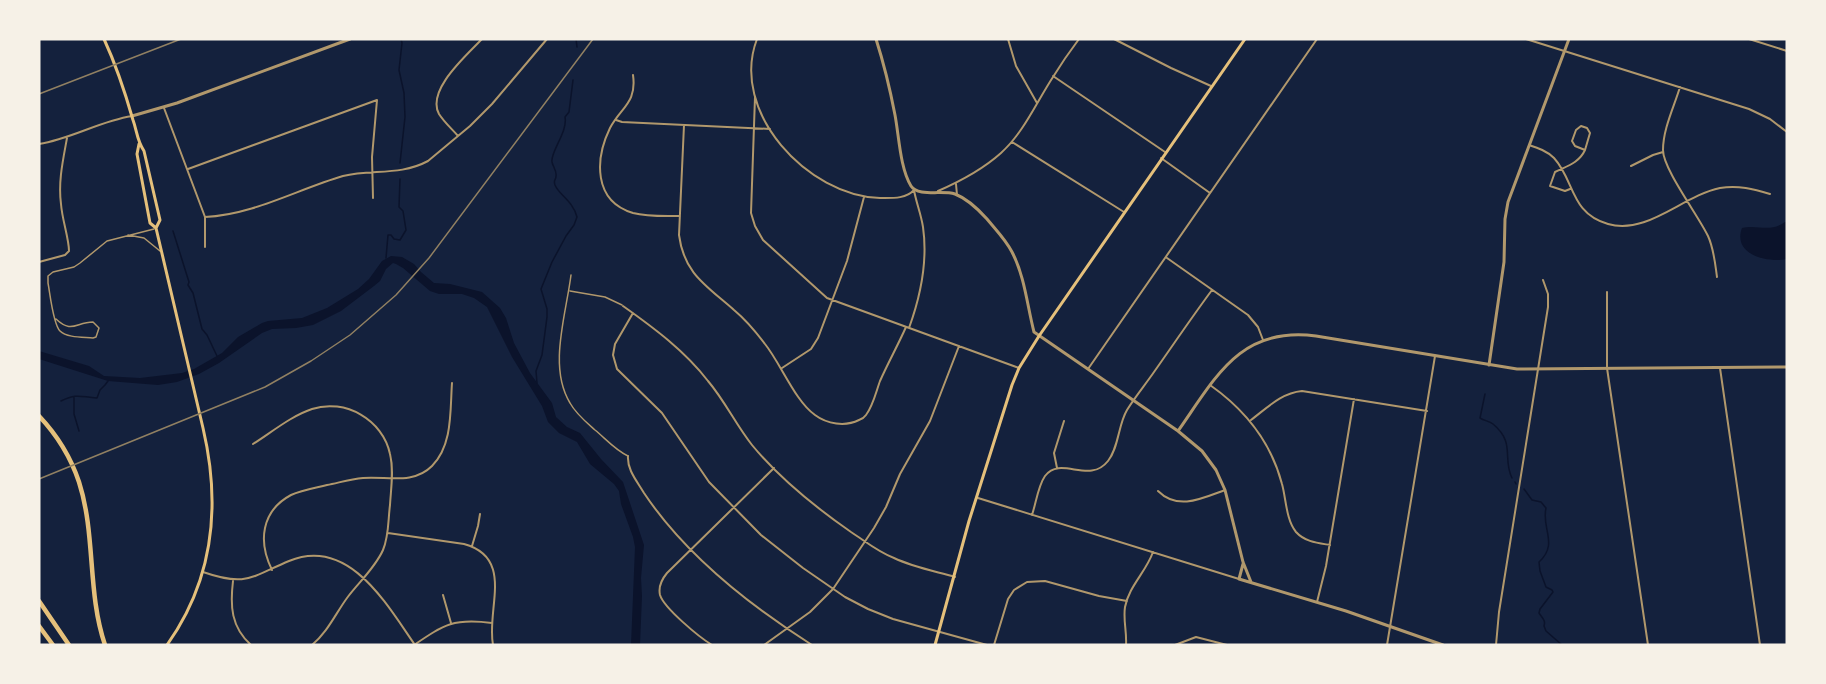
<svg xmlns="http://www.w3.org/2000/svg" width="1826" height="684" font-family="'Fira Sans',sans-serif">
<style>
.water{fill:#0b132b}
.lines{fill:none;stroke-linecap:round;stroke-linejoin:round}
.stream{stroke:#0b132b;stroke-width:1.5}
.service{stroke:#b1986c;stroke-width:1.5}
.pedestrian{stroke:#b1986c;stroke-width:1.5}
.minor{stroke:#b1986c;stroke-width:2}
.tertiary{stroke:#b1986c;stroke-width:3}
.secondary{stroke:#e5c07b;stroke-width:3}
.motorway{stroke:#e5c07b;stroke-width:4.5}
.rail{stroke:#918062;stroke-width:1.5}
</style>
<rect width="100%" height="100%" fill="#14213d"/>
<!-- water -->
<path class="water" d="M1785,222H1787V259C1768,263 1732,255 1742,228C1758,224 1769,233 1785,222Z
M391,256L402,257L414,264L421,272L434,283L450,284L482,292L500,308L506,318L514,343L530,373L552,403L556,417L567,427L580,433L601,459L623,482L644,545L641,578L642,596L640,645H631L635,547L633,537L621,504L619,491L614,484L590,464L577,442L559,433L548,422L542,406L512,357L487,307L474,298L462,294H439L430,291L403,268L396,264L393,263L386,269L380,281L374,286L341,311L313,325L296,328L272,329L262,333L219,363L199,374L177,382L158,385L108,381L39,359V351L89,366L104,376L140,378L182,373L194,369L222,353L238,337L262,323L268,321L302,318L327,308L358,289L369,279L382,261Z"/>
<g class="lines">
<!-- stream -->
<path class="stream" d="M576,39L577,47
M400,163L405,117L404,93L399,70L402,43L401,39
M173,231L189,282L188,285L193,293L202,329L207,335L217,356
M386,258L388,235H391L394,239L400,240L406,230L403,211L399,207L400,179
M537,383L536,371L542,355L547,317V309L541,289L552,262L566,236L574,225L577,217C573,201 559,195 555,185C553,179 556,181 556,176C557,171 553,167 552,162C550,152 568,132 565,117L569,112L573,80
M1485,394L1480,418C1485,421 1489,421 1493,424C1516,443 1502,458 1512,478
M74,397V414L79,431
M61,401C78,393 80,397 97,398L100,390L105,385L108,381
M1515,482L1516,484
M1524,489L1532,500L1541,502L1546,508C1541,528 1559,544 1539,562L1540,571L1546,587L1552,590L1553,592L1540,609L1539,613C1542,618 1546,620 1544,626L1546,631L1562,645"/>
<!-- service -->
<path class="service" d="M128,235L144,238L160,251
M56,319C72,334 76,322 93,322L99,328L96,337L93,338C84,337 67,338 60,331C53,324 50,293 48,283V276L53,272L74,267L80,263L107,241L154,229"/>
<!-- pedestrian -->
<path class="pedestrian" d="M571,275C566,315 548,367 570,403C576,414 586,422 595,430C606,439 615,450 628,456
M570,291L605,297L622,305"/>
<!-- minor -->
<path class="minor" d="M757,39C729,112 808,196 880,198C892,198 906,199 914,190
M1008,39L1016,66L1037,103
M1114,39L1171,68L1211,86
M1526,39L1749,109L1770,119L1787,132
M1749,39L1787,51
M39,40L40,39
M633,75C637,103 621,107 610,128C595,159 593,201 633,213C648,217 665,216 680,216
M1053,76L1165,152
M1680,87C1674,107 1663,129 1663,150C1663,169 1698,215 1708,236C1714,249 1715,263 1717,277
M755,97L751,213L755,226L763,240L827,298L1019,368
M164,108L202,209L205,217V247
M616,120L622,122L770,129
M684,125L679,235C684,274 707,286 734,310C746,320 756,332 765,344C781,364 795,401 815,415C827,424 845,427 859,420C862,419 864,418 866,415C873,406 876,392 880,381C888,363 898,345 906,327
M458,136C452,129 444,122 439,114C426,90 467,55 482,39
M1012,142L1124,212
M39,144C71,139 100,121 132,116
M1529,145C1538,148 1547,151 1554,158C1575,181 1570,213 1608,224C1648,235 1682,196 1720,188C1738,185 1754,189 1770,194
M1161,158L1210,193
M1631,166L1653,155L1663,152
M188,169L377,100L372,157L373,198
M956,184L957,195
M1570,189L1565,191L1550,186L1555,172C1567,166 1579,163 1585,150L1575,146L1572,141L1576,130L1581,126L1587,128L1590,133L1585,150
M938,191C961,181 982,170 1001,153C1024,132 1036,103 1053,77C1061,64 1070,51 1079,39
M205,217C253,215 298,189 343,176C373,169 400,176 428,161L470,126L492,104L547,39
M1167,258L1248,315L1258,327L1263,340
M39,262L65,255L69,251C69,239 62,219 61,204C58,182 63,160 67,138
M1607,292V368L1648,645
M623,306C654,328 685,351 708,381C725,401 736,425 752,445C780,479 815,507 851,532C865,541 878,552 894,558C913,567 934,571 955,577
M633,313L615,344L613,355L617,369L662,413L709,482L761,535L803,568L845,597L868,609L893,619L987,645
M909,328C921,295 928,262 923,227C921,214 916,202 914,190
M782,368L811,349L818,338L847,261L864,197
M1720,368L1760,645
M1088,369L1317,39
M1210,385C1244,409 1271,442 1282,484C1286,498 1286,520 1296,532C1305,542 1318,543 1330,545
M1251,420C1267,408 1281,393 1302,391L1427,411
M253,444C272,432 291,416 312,409C345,398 383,420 390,454C394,470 391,488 390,505C388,520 389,536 383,550C375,568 359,582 347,598C336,613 327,633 312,645
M628,456C627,470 637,481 644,493C686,556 749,605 812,645
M1057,468L1054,453L1064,421
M1158,491C1178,511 1203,498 1225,490
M978,498L1239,579
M1032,515C1036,503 1038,486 1045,476C1061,455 1089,485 1108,461C1119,447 1118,425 1127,410C1135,397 1145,385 1154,372C1173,345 1192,317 1212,290
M388,533L464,544C515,558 486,609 493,645
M472,546L478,526L480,514
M272,570C258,542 261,511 291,495C302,490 315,488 327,485C338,483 350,479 363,478C387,476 413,485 432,466C453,445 450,410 452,383
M203,572C246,587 251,577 289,561C349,536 387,605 415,645
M233,581C230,606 231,627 251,645
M443,595L451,623
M1317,602L1326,566L1354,399
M414,645C445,624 454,618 492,623
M712,645C699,637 664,608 660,595C658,586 662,579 667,573L774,468
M764,645L810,612L833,589L874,528L886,507L900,474L930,421L959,346
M994,645L1008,599L1014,590L1027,582L1045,581L1099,596L1127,601
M1126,645C1127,632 1123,620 1125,607C1129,586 1146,572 1153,552
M1175,645L1196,637L1227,645
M1387,645L1435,356
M1496,645L1499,612L1548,307V294L1543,280"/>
<!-- tertiary -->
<path class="tertiary" d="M876,39C884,64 890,89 895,115C899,136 900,168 911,186C918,197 943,190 955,194C968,199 978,209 987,219C996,230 1006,240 1012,252C1025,277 1027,305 1034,332L1178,431L1202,451L1216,470L1225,490L1243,562L1251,582
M132,116L177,103L350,39
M1489,365L1504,262L1505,219L1508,202L1569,39
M1178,431C1216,377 1240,326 1316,336L1517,369L1787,367
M1243,564L1239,579L1346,611L1443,645"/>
<!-- secondary -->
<path class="secondary" d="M104,39C116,65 125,92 133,120C137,131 137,141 144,151L160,220L156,228
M139,144L137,154L150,223L156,228L203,428C221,505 214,579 167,645
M935,645L969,521L1012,385L1019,368L1039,336L1245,39"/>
<!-- motorway -->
<path class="motorway" d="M39,416C57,435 71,458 79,482C96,535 87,592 105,645
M39,601L69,645
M39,626L53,645"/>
<!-- rail -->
<path class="rail" d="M39,94L181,39
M39,479L265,387L311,361L350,335L396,295L429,258L593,39"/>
</g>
<!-- border -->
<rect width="1826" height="684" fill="none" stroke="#f6f1e7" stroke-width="81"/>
</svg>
